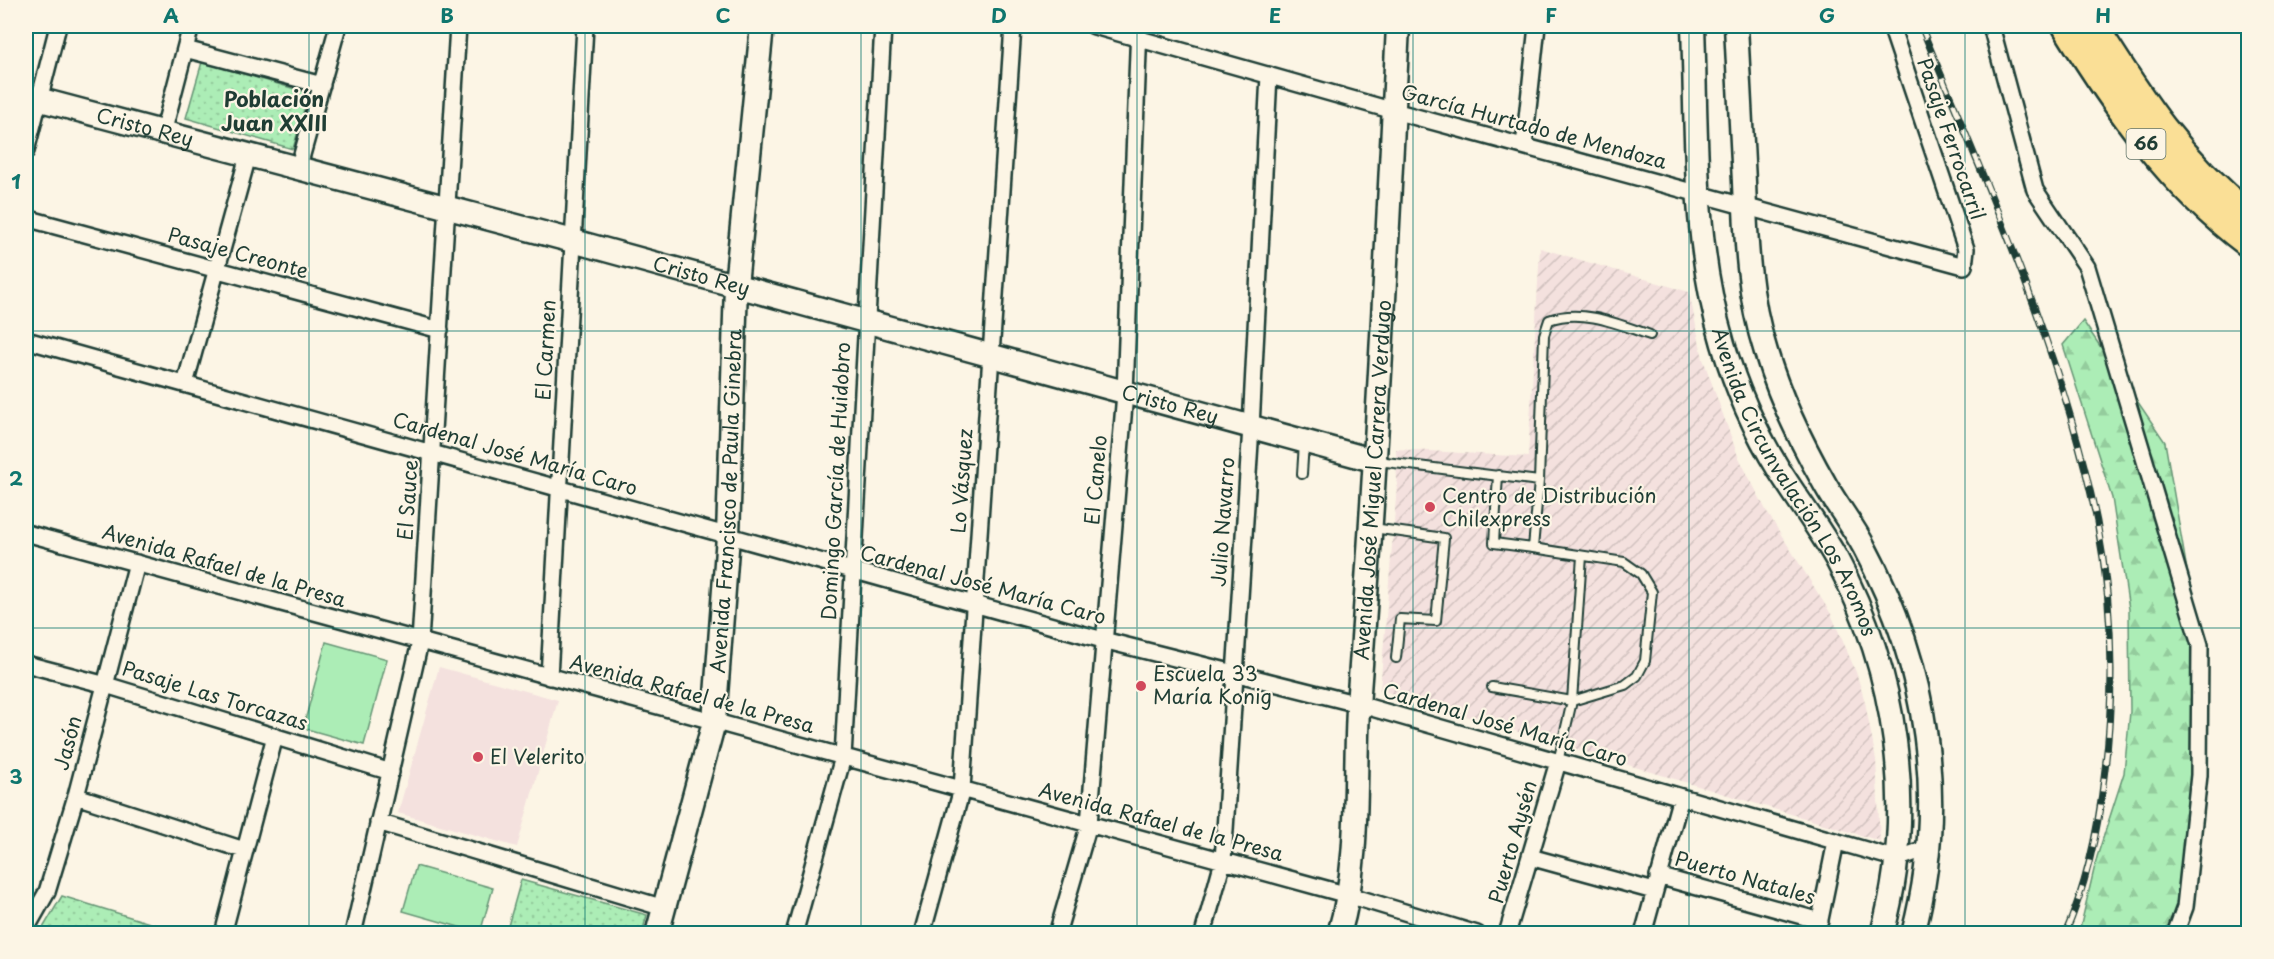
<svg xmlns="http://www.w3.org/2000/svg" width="2274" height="959" font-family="'Playpen Sans',sans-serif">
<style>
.built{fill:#f4e1de}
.industrial{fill:url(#industrial-furrows)}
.forest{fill:url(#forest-firs);stroke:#669575;stroke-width:1.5}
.park{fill:url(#park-dots);stroke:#669575;stroke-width:1.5}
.pitch{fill:#acedb6;stroke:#669575;stroke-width:1.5}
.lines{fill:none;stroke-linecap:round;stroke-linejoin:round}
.lane-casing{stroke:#1f3d34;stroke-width:12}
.street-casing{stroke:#1f3d34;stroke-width:20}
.secondary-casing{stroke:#1f3d34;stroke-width:27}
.highway-casing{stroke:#1f3d34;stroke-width:33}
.lane{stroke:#fcf5e5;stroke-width:8}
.street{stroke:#fcf5e5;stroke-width:15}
.secondary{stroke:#fcf5e5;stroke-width:22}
.highway{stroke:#fadf96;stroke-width:28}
.rail-casing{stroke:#1f3d34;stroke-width:7}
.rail{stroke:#fcf5e5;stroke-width:4.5;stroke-dasharray:14;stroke-linecap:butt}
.grid{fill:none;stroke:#0f766e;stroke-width:1.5;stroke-opacity:0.55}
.poi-dot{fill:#d1495b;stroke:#fcf5e5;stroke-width:2}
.labels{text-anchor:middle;stroke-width:4.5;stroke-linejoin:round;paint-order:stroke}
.shield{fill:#fcf5e5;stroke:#617469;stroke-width:1.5}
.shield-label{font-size:18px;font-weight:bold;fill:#1f3d34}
.street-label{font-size:20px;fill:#1f3d34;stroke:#fcf5e5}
.poi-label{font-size:20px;fill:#1f3d34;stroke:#fcf5e5;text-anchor:start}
.neighbourhood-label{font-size:21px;font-weight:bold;fill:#1f3d34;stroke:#fcf5e5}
.neatline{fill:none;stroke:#0f766e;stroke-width:2}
.grid-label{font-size:20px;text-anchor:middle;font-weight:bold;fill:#0f766e}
</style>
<defs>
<pattern id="industrial-furrows" width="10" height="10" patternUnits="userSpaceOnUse" patternTransform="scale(1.5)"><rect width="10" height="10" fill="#f4e1de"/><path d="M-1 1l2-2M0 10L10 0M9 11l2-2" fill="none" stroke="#d1c2bf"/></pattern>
<pattern id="forest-firs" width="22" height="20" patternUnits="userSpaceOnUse" patternTransform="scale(1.5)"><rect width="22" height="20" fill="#acedb6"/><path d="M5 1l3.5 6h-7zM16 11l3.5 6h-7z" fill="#94cc9d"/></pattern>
<pattern id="park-dots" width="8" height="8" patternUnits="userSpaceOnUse" patternTransform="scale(1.5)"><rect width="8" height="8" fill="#acedb6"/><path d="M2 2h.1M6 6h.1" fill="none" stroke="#94cc9d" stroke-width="1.8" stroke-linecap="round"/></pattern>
</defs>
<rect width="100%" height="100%" fill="#fcf5e5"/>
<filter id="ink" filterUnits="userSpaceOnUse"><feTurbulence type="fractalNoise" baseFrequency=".0167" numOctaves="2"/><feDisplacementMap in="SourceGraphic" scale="12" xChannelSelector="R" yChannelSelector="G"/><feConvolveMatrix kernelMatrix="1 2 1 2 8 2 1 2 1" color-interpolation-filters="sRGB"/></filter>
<g filter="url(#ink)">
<!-- built -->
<path class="built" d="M439,667L558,700L517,847L398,813Z"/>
<!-- industrial -->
<path class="industrial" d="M1540,248L1689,292L1703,359L1738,456L1767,512L1831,614L1856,672L1865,702L1876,760L1880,841L1380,690L1397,486L1396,449L1528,457Z"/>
<!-- forest -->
<path class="forest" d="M2083,321L2165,442L2194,611L2200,831L2176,933H2079L2097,857L2124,773L2130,712L2129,609L2112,498L2063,345Z"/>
<!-- park -->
<path class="park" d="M202,62L309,93L293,149L186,118Z
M521,880L647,915L642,933H506Z
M62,896L182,933H40Z"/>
<!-- pitch -->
<path class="pitch" d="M326,642L387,659L364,745L303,728Z
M416,866L493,888L480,933L403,911Z"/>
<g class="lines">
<!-- lane casing -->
<g class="lane-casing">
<path id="lane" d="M1378,461L1539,481L1533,548L1624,562L1641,574L1652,592L1645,661L1637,676L1625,685L1572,701L1492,687
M1302,474L1304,443
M1498,475L1494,543L1533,548
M1539,481L1544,335L1549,320C1582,308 1618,324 1650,335
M1373,528L1444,538L1436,621L1400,619L1396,658
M1558,762L1572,701L1582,556"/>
</g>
<!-- street casing -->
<g class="street-casing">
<path id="street" d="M1094,26L1394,111L1964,266L1966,249L1891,26
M1991,26L2035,190L2087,267L2200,645L2199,775L2185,907L2175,934
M185,49L322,85
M163,133L191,26
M1524,146L1537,26
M26,151L58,26
M298,169L338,26
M26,218L440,330
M26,340L1103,640L1358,704L1897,859L1930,847
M185,384L248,156
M26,533L1348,895L1477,934
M26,664L106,685L391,772
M549,677L585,26
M76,796L244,850
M378,822L664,908
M1530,857L1654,891
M1658,876L1820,921
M26,929L47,892L76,796L137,563
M223,934L275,736
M353,934L420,642L458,26
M794,934L843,757L883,26
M922,934L962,789L1013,26
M1057,934L1089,824L1125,393L1139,26
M1203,934L1223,861L1251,427L1269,75
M1507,934L1558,762
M1643,934L1681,797
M1817,934L1836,841"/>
</g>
<!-- secondary casing -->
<g class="secondary-casing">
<g id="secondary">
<path id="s1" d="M1693,26C1697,131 1692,241 1723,344C1736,388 1755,431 1779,470C1798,500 1819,528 1836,558C1897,672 1917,808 1882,934"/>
<path d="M1736,26C1739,78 1741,130 1744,182C1746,240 1748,296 1766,352C1780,399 1802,444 1826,486C1838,507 1853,526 1864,547C1928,666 1948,802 1913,934"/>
<path id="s2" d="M26,96L573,241L1376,461"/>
<path id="s3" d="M657,934L714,722L728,536L736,285L762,26"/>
<path id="s4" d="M1339,934C1362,857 1353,771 1359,692C1376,470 1387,248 1398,26"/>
</g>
</g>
<!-- highway casing -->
<g class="highway-casing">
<path id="highway" d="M2067,26C2117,107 2171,184 2248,242
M2093,26C2141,102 2176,158 2248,216"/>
</g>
<!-- lane -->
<use href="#lane" class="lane"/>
<!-- street -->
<use href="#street" class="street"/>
<!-- secondary -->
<use href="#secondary" class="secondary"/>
<!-- highway -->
<use href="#highway" class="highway"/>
<!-- rail casing -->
<g class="rail-casing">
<path id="rail" d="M1921,26C1987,187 2062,350 2097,522C2113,606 2115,693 2104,777C2098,831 2087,884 2065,934"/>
</g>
<!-- rail -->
<use href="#rail" class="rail"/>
</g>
</g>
<!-- grid -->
<path class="grid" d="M309,26V934M585,26V934M861,26V934M1137,26V934M1413,26V934M1689,26V934M1965,26V934M26,331H2248M26,628H2248"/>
<!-- markers -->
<g class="poi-dot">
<circle cx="1430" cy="507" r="6"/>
<circle cx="1141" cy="686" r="6"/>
<circle cx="478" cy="757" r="6"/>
</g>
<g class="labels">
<!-- shield labels -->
<rect class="shield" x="2126.5" y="129" width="39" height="30" rx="4.5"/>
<g class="shield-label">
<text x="2146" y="150">66</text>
</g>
<!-- street labels -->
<g class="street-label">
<text transform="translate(1534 127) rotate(15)" y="7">García Hurtado de Mendoza</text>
<text dy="7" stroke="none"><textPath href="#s2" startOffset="123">Cristo Rey</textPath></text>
<text transform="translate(1951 139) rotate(71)" y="7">Pasaje Ferrocarril</text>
<text transform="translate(238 253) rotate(15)" y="7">Pasaje Creonte</text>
<text dy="7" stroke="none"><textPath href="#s2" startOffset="699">Cristo Rey</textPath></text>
<text transform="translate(546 350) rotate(-87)" y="7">El Carmen</text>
<text dy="7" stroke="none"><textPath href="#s2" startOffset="1185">Cristo Rey</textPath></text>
<text transform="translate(515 454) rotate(16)" y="7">Cardenal José María Caro</text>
<text transform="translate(1096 480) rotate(-85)" y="7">El Canelo</text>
<text dy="7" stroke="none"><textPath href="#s4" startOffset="456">Avenida José Miguel Carrera Verdugo</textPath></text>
<text transform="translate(836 481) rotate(-87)" y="7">Domingo García de Huidobro</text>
<text transform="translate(962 481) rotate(-86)" y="7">Lo Vásquez</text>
<text dy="7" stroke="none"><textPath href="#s1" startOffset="476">Avenida Circunvalación Los Aromos</textPath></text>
<text transform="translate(408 500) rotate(-86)" y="7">El Sauce</text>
<text dy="7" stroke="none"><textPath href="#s3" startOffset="441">Avenida Francisco de Paula Ginebra</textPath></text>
<text transform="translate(1223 522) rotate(-86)" y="7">Julio Navarro</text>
<text transform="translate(224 566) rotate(16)" y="7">Avenida Rafael de la Presa</text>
<text transform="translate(983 585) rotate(15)" y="7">Cardenal José María Caro</text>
<text transform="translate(692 694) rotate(15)" y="7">Avenida Rafael de la Presa</text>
<text transform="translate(215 696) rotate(17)" y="7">Pasaje Las Torcazas</text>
<text transform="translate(1505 725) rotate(16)" y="7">Cardenal José María Caro</text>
<text transform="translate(68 743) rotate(-75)" y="7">Jasón</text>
<text transform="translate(1161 822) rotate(15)" y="7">Avenida Rafael de la Presa</text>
<text transform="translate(1513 842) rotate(-74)" y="7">Puerto Aysén</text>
<text transform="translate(1745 878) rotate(16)" y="7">Puerto Natales</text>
</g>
<!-- poi labels -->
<g class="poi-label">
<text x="1442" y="503">Centro de Distribución<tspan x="1442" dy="23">Chilexpress</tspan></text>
<text x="1153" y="681">Escuela 33<tspan x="1153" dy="23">María Konig</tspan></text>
<text x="490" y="764">El Velerito</text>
</g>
<!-- neighbourhood labels -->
<g class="neighbourhood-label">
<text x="274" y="107">Población<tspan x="274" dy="24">Juan XXIII</tspan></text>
</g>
</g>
<!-- margin -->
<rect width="2274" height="959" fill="none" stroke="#fcf5e5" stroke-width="66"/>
<rect x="33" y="33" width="2208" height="893" class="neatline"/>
<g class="grid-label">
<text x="171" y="23">A</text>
<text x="447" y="23">B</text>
<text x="723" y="23">C</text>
<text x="999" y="23">D</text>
<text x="1275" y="23">E</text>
<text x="1551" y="23">F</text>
<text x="1827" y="23">G</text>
<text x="2103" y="23">H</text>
<text x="16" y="189">1</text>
<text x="16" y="486">2</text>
<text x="16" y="784">3</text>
</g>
</svg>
